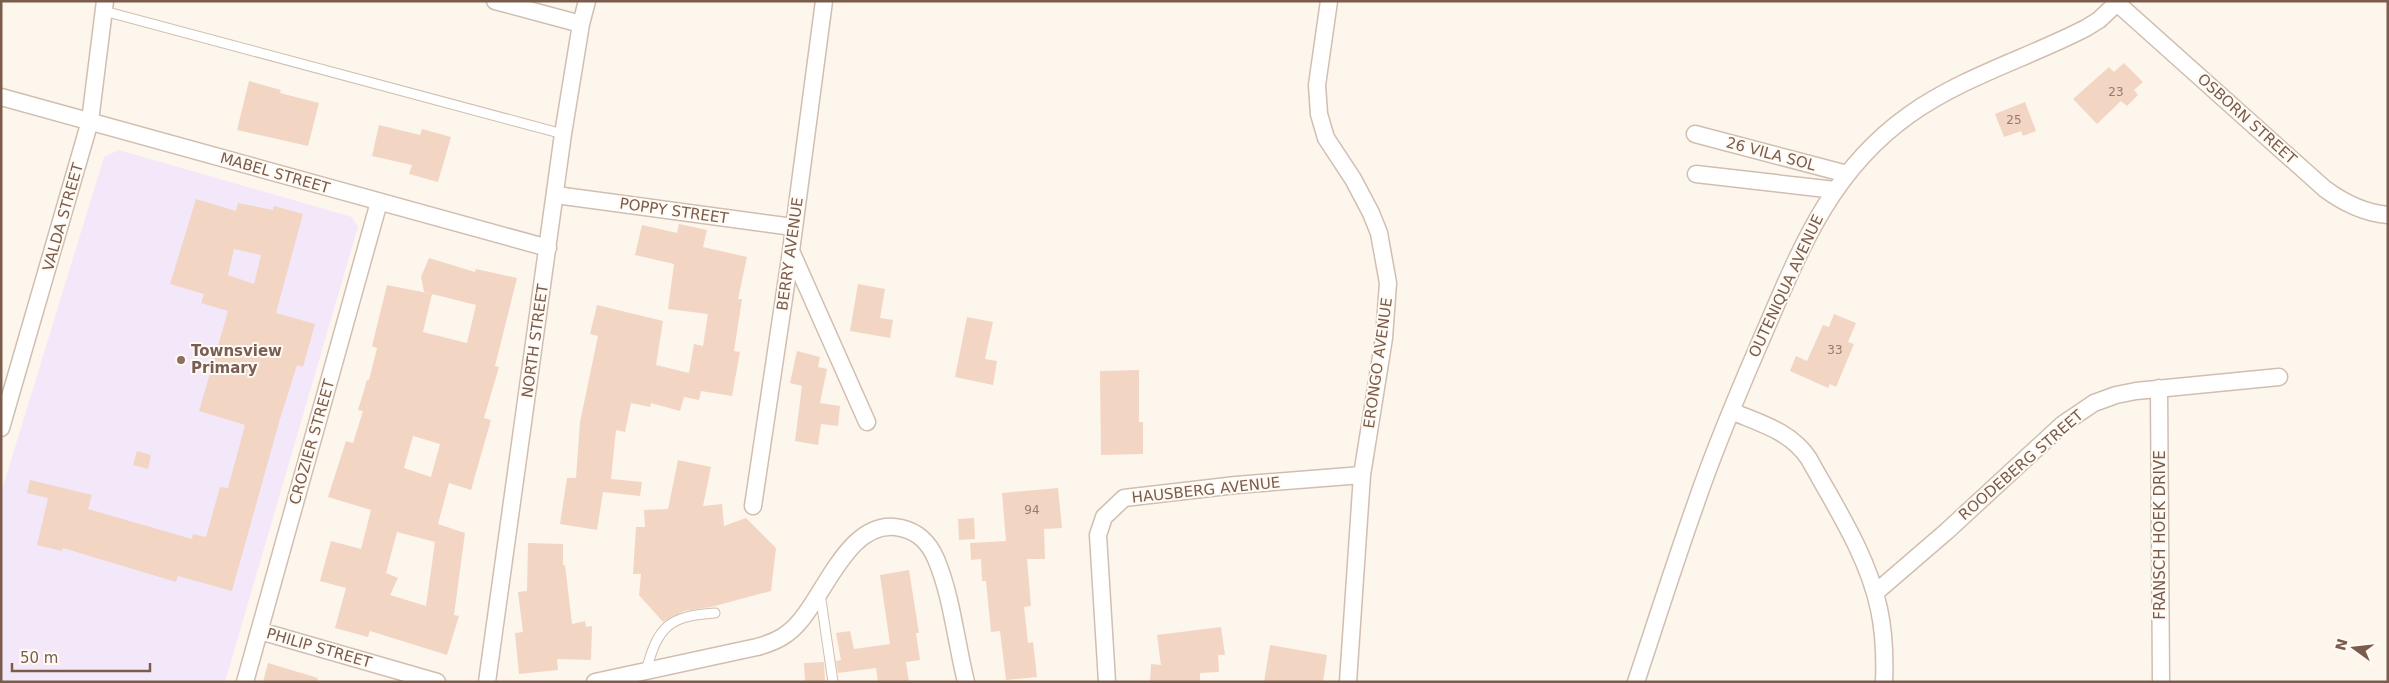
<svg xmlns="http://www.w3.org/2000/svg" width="2389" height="683" font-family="'DejaVu Sans',sans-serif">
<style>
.education{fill:#f3e8fa}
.building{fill:#f3d5c3;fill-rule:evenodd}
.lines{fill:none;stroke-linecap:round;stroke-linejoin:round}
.service-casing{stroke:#d1beb0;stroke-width:11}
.minor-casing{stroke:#d1beb0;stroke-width:19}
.service{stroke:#fff;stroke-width:9}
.minor{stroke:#fff;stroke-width:16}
.education-dot{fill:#8d6e63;stroke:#fffaf3;stroke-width:2}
.labels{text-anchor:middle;stroke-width:4;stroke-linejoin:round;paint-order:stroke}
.number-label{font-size:12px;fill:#987a6a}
.street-label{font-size:15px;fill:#7a5c4d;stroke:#fffaf3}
.education-label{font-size:15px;font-weight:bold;fill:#785e54;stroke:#fffaf3;text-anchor:start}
</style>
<rect width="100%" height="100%" fill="#fdf6ec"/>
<!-- education -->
<path class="education" d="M119,150L352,217L358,227L225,682H1V493L104,157Z"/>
<!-- building -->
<path class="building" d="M2124,63L2143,82L2134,90L2138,95L2127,106L2121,101L2097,124L2073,99L2109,67L2114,72Z
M249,81L281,90L280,93L319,103L308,146L237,130Z
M2025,102L2036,131L2023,136L2021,131L2004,137L1995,114Z
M379,125L420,135L422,129L451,137L438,182L409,174L412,165L372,156Z
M196,199L236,211L238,203L273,210L274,206L303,214L276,313L315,324L303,367L297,365L280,419L232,591L178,576L176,582L63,548L62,551L37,545L48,498L27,493L30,480L92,495L88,509L192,539L193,534L206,537L220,487L228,488L245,425L199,411L228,311L201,303L204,294L170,284ZM234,249L261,255L254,284L228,275Z
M679,224L707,230L703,247L747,257L738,299H742L734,351L740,352L732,396L701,391L699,400L684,397L680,411L651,403L650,407L631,403L625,432L616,430L611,479L642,482L640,496L603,492L597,530L560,524L567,478H576L580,422L598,336L590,334L597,305L663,321L656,365L689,373L694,344L703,346L708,314L668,309L674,264L635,255L642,225L677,233Z
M429,258L475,272L476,269L517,278L495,366L499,367L484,418L491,420L471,490L449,483L438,524L465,533L454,615L459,616L447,655L370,631L368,637L335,628L346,588L320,581L331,541L361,549L371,510L328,497L346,441L353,443L363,411L358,410L367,380H369L377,348L372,346L387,285L432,294L423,332L467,343L476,305L424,292L421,277ZM413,436L440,444L431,477L404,468ZM397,532L435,542L426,606L390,595L398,578L386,573Z
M858,284L885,289L880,318L893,320L890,338L850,331Z
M1834,314L1856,323L1848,342L1854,344L1836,387L1830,384L1828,388L1790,371L1796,356L1807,361L1823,325L1829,327Z
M967,317L993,322L985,359L997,361L993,385L955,377Z
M797,351L820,357L818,367L827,369L820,403L840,406L838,426L821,424L818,445L795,441L802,386L790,383Z
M1139,370V422H1143V454L1101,455L1100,371Z
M137,451L151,455L148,469L133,465Z
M678,460L711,467L703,506L722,504L724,526L746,518L776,548L771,591L711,607L684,611L663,622L639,595L641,574H633L636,527H645L644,510L668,509Z
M1058,488L1062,528L1044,529L1045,559H1027L1031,606L1024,607L1028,643L1033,642L1037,677L1006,680L1000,631L991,632L986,581H982L981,559L971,560L970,543L1006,541L1002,493Z
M974,518L975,539L959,540L958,519Z
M528,543L563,544V565H565L572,624L585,621L586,627L592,626L591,660L557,659L558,670L519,674L515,633L523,632L518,592L527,591Z
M909,570L919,633H916L920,660L906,662L909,682H878L876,668L838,673L836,661L841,660L836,633L850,631L854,649L890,644L880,575Z
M1221,627L1225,655H1218L1219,672L1200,673V682H1150L1151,664L1161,665L1157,635Z
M1270,645L1327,655L1323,682H1264Z
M824,662L825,682H805L804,663Z
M268,663L318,678L317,682H263Z"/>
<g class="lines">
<!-- service casing -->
<g class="service-casing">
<path id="service" d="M104,11L563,134
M820,593L833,682
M646,671C658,626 669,616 715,613"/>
</g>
<!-- minor casing -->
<g class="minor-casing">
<path id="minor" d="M495,1L581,24
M1329,1L1317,85L1319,114L1326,138L1353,179L1371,213L1379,233L1388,283L1384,338L1362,475L1348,682
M2117,3L2325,189C2344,203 2364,213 2388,215
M1,97L548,248
M1695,134L1847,174
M1696,174L1835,190
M556,195L793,227
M791,251L867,422
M2159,388L2161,682
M1731,411C1759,423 1791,431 1809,459C1835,506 1868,556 1879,609C1884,632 1885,658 1884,682
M1,428L90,121L105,1
M753,506L791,251L824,1
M1875,593L1947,531L2063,424L2094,403L2116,395L2136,391L2279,377
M260,631L437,682
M245,682L379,202
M487,682L563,134L581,24L587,1
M595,682L757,647C776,642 789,635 801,620C827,589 852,516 901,528C919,532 929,543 936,559C952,597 956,642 966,682
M1107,682L1098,535L1104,517L1124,498L1236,485L1362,475
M1636,682C1656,622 1675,562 1696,503C1714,450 1736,398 1758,347C1797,258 1826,174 1909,115C1962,77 2028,58 2086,28L2099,20L2119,1"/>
</g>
<!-- service -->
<use href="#service" class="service"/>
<!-- minor -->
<use href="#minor" class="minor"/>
</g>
<!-- markers -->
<circle class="education-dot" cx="181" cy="360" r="5"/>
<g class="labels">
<!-- number labels -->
<g class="number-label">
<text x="2116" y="96">23</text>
<text x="2014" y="124">25</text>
<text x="1835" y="354">33</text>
<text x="1032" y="514">94</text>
</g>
<!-- street labels -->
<g class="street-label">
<text transform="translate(2247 119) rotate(42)" y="5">OSBORN STREET</text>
<text transform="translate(1771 154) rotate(15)" y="5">26 VILA SOL</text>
<text transform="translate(275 173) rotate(16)" y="5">MABEL STREET</text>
<text transform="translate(674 211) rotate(8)" y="5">POPPY STREET</text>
<text transform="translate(63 217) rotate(-74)" y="5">VALDA STREET</text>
<text transform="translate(790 254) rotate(-82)" y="5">BERRY AVENUE</text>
<text transform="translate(1786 286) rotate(-65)" y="5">OUTENIQUA AVENUE</text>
<text transform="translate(535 341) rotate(-82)" y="5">NORTH STREET</text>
<text transform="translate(1378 363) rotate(-82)" y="5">ERONGO AVENUE</text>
<text transform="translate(312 442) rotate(-74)" y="5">CROZIER STREET</text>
<text transform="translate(2021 465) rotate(-41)" y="5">ROODEBERG STREET</text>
<text transform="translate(1206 490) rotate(-6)" y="5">HAUSBERG AVENUE</text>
<text transform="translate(2160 535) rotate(-90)" y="5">FRANSCH HOEK DRIVE</text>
<text transform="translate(319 648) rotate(16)" y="5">PHILIP STREET</text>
</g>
<!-- education labels -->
<g class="education-label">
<text x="191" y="356">Townsview<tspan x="191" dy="17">Primary</tspan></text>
</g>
</g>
<!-- border -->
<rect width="2389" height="683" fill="none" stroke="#7a5c4d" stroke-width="5"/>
<!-- north arrow -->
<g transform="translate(2354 648) rotate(285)" stroke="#fffaf3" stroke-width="4" paint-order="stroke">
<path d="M0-4L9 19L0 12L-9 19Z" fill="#7a5c4d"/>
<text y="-8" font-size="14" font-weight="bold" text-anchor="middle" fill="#7a5c4d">N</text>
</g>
<!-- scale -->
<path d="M12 663v8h138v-8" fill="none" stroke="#7a5c4d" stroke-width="2.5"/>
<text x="20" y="663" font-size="15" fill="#7a5c4d" stroke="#fffaf3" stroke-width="4" paint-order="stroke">50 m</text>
</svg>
